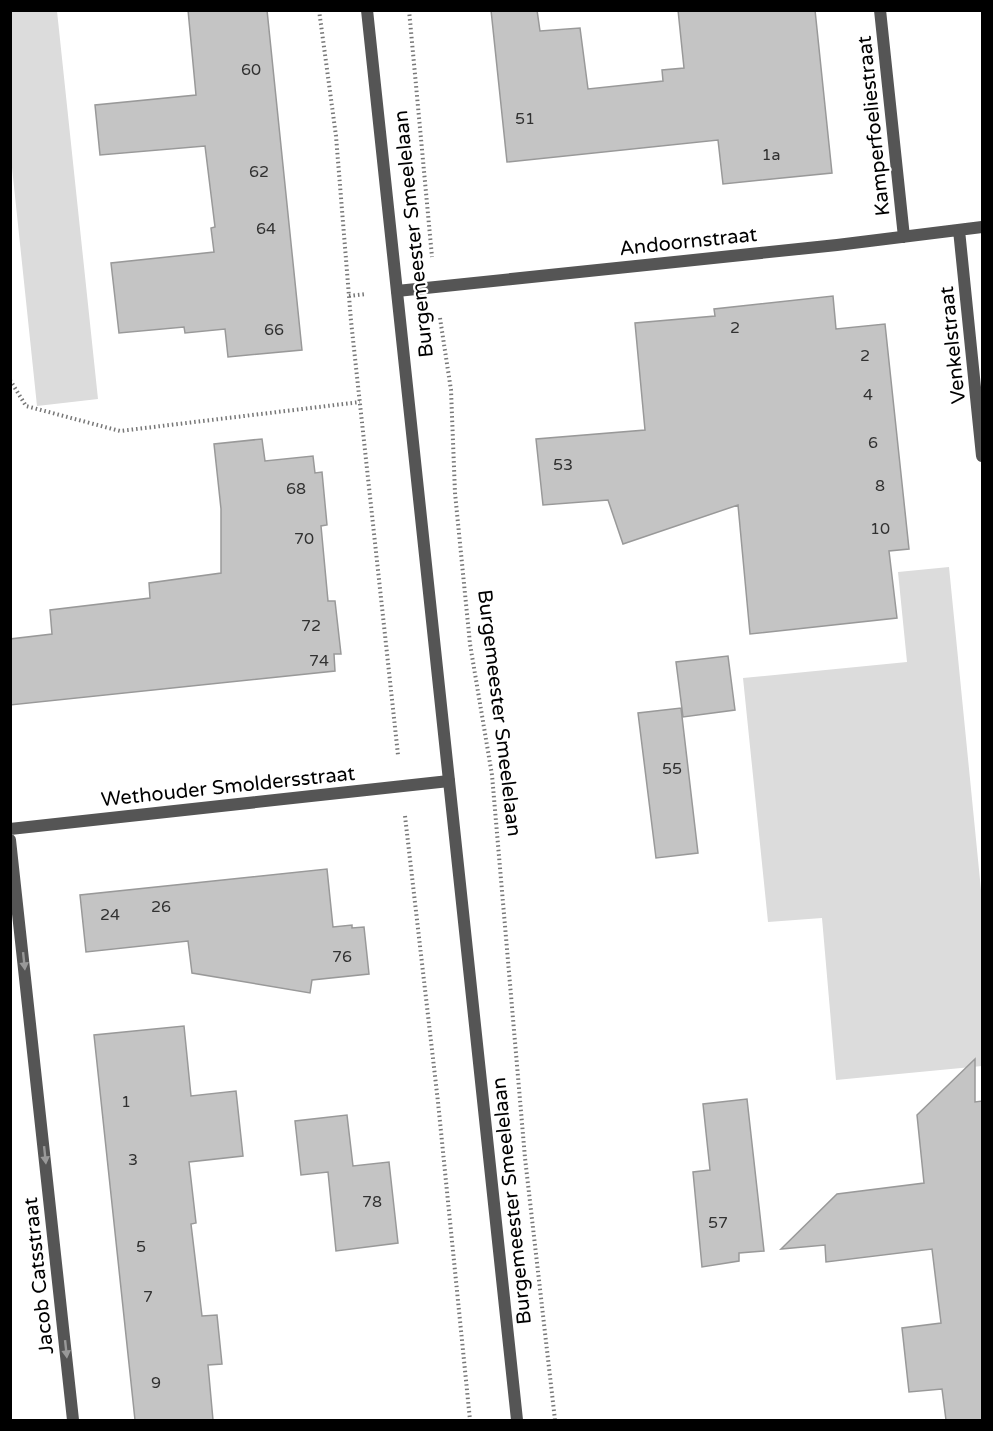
<svg xmlns="http://www.w3.org/2000/svg" width="993" height="1431" font-family="'Varela Round',sans-serif">
<style>
.green{fill:#dcdcdc}
.building{fill:#c4c4c4;stroke:#999;stroke-width:1.5}
.lines{fill:none;stroke-linecap:round;stroke-linejoin:round}
.path{stroke:#777;stroke-width:4;stroke-dasharray:1.5 3;stroke-linecap:butt}
.minor{stroke:#555;stroke-width:12}
.tertiary{stroke:#555;stroke-width:12}
.oneway{fill:#999}
.labels{text-anchor:middle;stroke-width:4.5;stroke-linejoin:round;paint-order:stroke}
.number-label{font-size:16px;fill:#313131}
.street-label{font-size:20px;fill:#000;stroke:#fff}
</style>
<rect width="100%" height="100%" fill="#fff"/>
<!-- green -->
<path class="green" d="M10,11H57L98,399L37,406L11,158Z
M949,567L982,900V1066L836,1080L822,918L768,922L743,678L907,662L898,572Z"/>
<!-- building -->
<path class="building" d="M188,10H267L302,350L228,357L225,329L185,333L184,327L119,333L111,263L214,252L211,228L215,227L205,146L100,155L95,105L196,95Z
M491,10H537L540,31L580,28L588,89L663,81L662,70L684,68L678,10H815L832,173L723,184L718,140L507,162Z
M833,296L836,329L885,324L909,549L889,551L897,618L750,634L738,505L623,544L608,500L543,505L536,439L645,430L635,323L715,316L714,309Z
M262,439L265,461L313,456L315,473L322,472L327,525L321,526L328,601H335L341,654H334L335,671L10,705V639L52,634L50,610L150,598L149,583L221,573V509L214,444Z
M728,656L735,710L683,717L676,662Z
M681,708L698,853L656,858L638,713Z
M327,869L333,927L352,925V928L364,927L369,974L312,980L310,993L192,973L188,941L86,952L80,895Z
M184,1026L191,1096L236,1091L243,1156L189,1162L196,1223L191,1224L202,1316L217,1315L222,1364L208,1365L213,1420H135L94,1035Z
M975,1059V1102L982,1101V1420H946L942,1389L909,1392L902,1328L941,1323L932,1249L826,1262L825,1245L781,1249L837,1194L924,1183L917,1115Z
M747,1099L764,1251L739,1253V1261L702,1267L693,1172L710,1170L703,1104Z
M347,1115L353,1166L389,1162L398,1243L336,1251L328,1172L301,1175L295,1121Z"/>
<g class="lines">
<!-- path -->
<path class="path" d="M319,10L336,136L351,321L398,755
M409,10L432,257
M349,296L366,294
M440,318L451,390L455,493L470,644L492,775L525,1158L555,1420
M10,380L26,406L120,431L360,402
M405,816L438,1102L470,1420"/>
<!-- minor -->
<path class="minor" d="M880,10L904,237
M959,230L982,456
M397,291L837,245L982,227
M10,829L449,781
M10,840L73,1420"/>
<!-- tertiary -->
<path class="tertiary" d="M367,10L517,1420"/>
</g>
<!-- one-way arrows -->
<defs><path id="oneway-solid" d="M-6-.8H1V-3.2L6.5 0L1 3.2V.8H-6Z" transform="scale(1.5)"/></defs>
<g class="oneway">
<use href="#oneway-solid" transform="translate(24 961) rotate(84)"/>
<use href="#oneway-solid" transform="translate(45 1155) rotate(84)"/>
<use href="#oneway-solid" transform="translate(66 1349) rotate(84)"/>
</g>
<g class="labels">
<!-- number labels -->
<g class="number-label">
<text x="251" y="75">60</text>
<text x="525" y="124">51</text>
<text x="771" y="160">1a</text>
<text x="259" y="177">62</text>
<text x="266" y="234">64</text>
<text x="735" y="333">2</text>
<text x="274" y="335">66</text>
<text x="865" y="361">2</text>
<text x="868" y="400">4</text>
<text x="873" y="448">6</text>
<text x="563" y="470">53</text>
<text x="880" y="491">8</text>
<text x="296" y="494">68</text>
<text x="880" y="534">10</text>
<text x="304" y="544">70</text>
<text x="311" y="631">72</text>
<text x="319" y="666">74</text>
<text x="672" y="774">55</text>
<text x="161" y="912">26</text>
<text x="110" y="920">24</text>
<text x="342" y="962">76</text>
<text x="126" y="1107">1</text>
<text x="133" y="1165">3</text>
<text x="372" y="1207">78</text>
<text x="718" y="1228">57</text>
<text x="141" y="1252">5</text>
<text x="148" y="1302">7</text>
<text x="156" y="1388">9</text>
</g>
<!-- street labels -->
<g class="street-label">
<text transform="translate(873 126) rotate(-96)" y="7">Kamperfoeliestraat</text>
<text transform="translate(413 234) rotate(-96)" y="7">Burgemeester Smeelelaan</text>
<text transform="translate(688 241) rotate(-6)" y="7">Andoornstraat</text>
<text transform="translate(952 345) rotate(-96)" y="7">Venkelstraat</text>
<text transform="translate(500 713) rotate(83)" y="7">Burgemeester Smeelelaan</text>
<text transform="translate(228 786) rotate(-6)" y="7">Wethouder Smoldersstraat</text>
<text transform="translate(511 1201) rotate(-96)" y="7">Burgemeester Smeelelaan</text>
<text transform="translate(38 1276) rotate(-96)" y="7">Jacob Catsstraat</text>
</g>
</g>
<!-- border -->
<rect width="993" height="1431" fill="none" stroke="#000000" stroke-width="24"/>
</svg>
